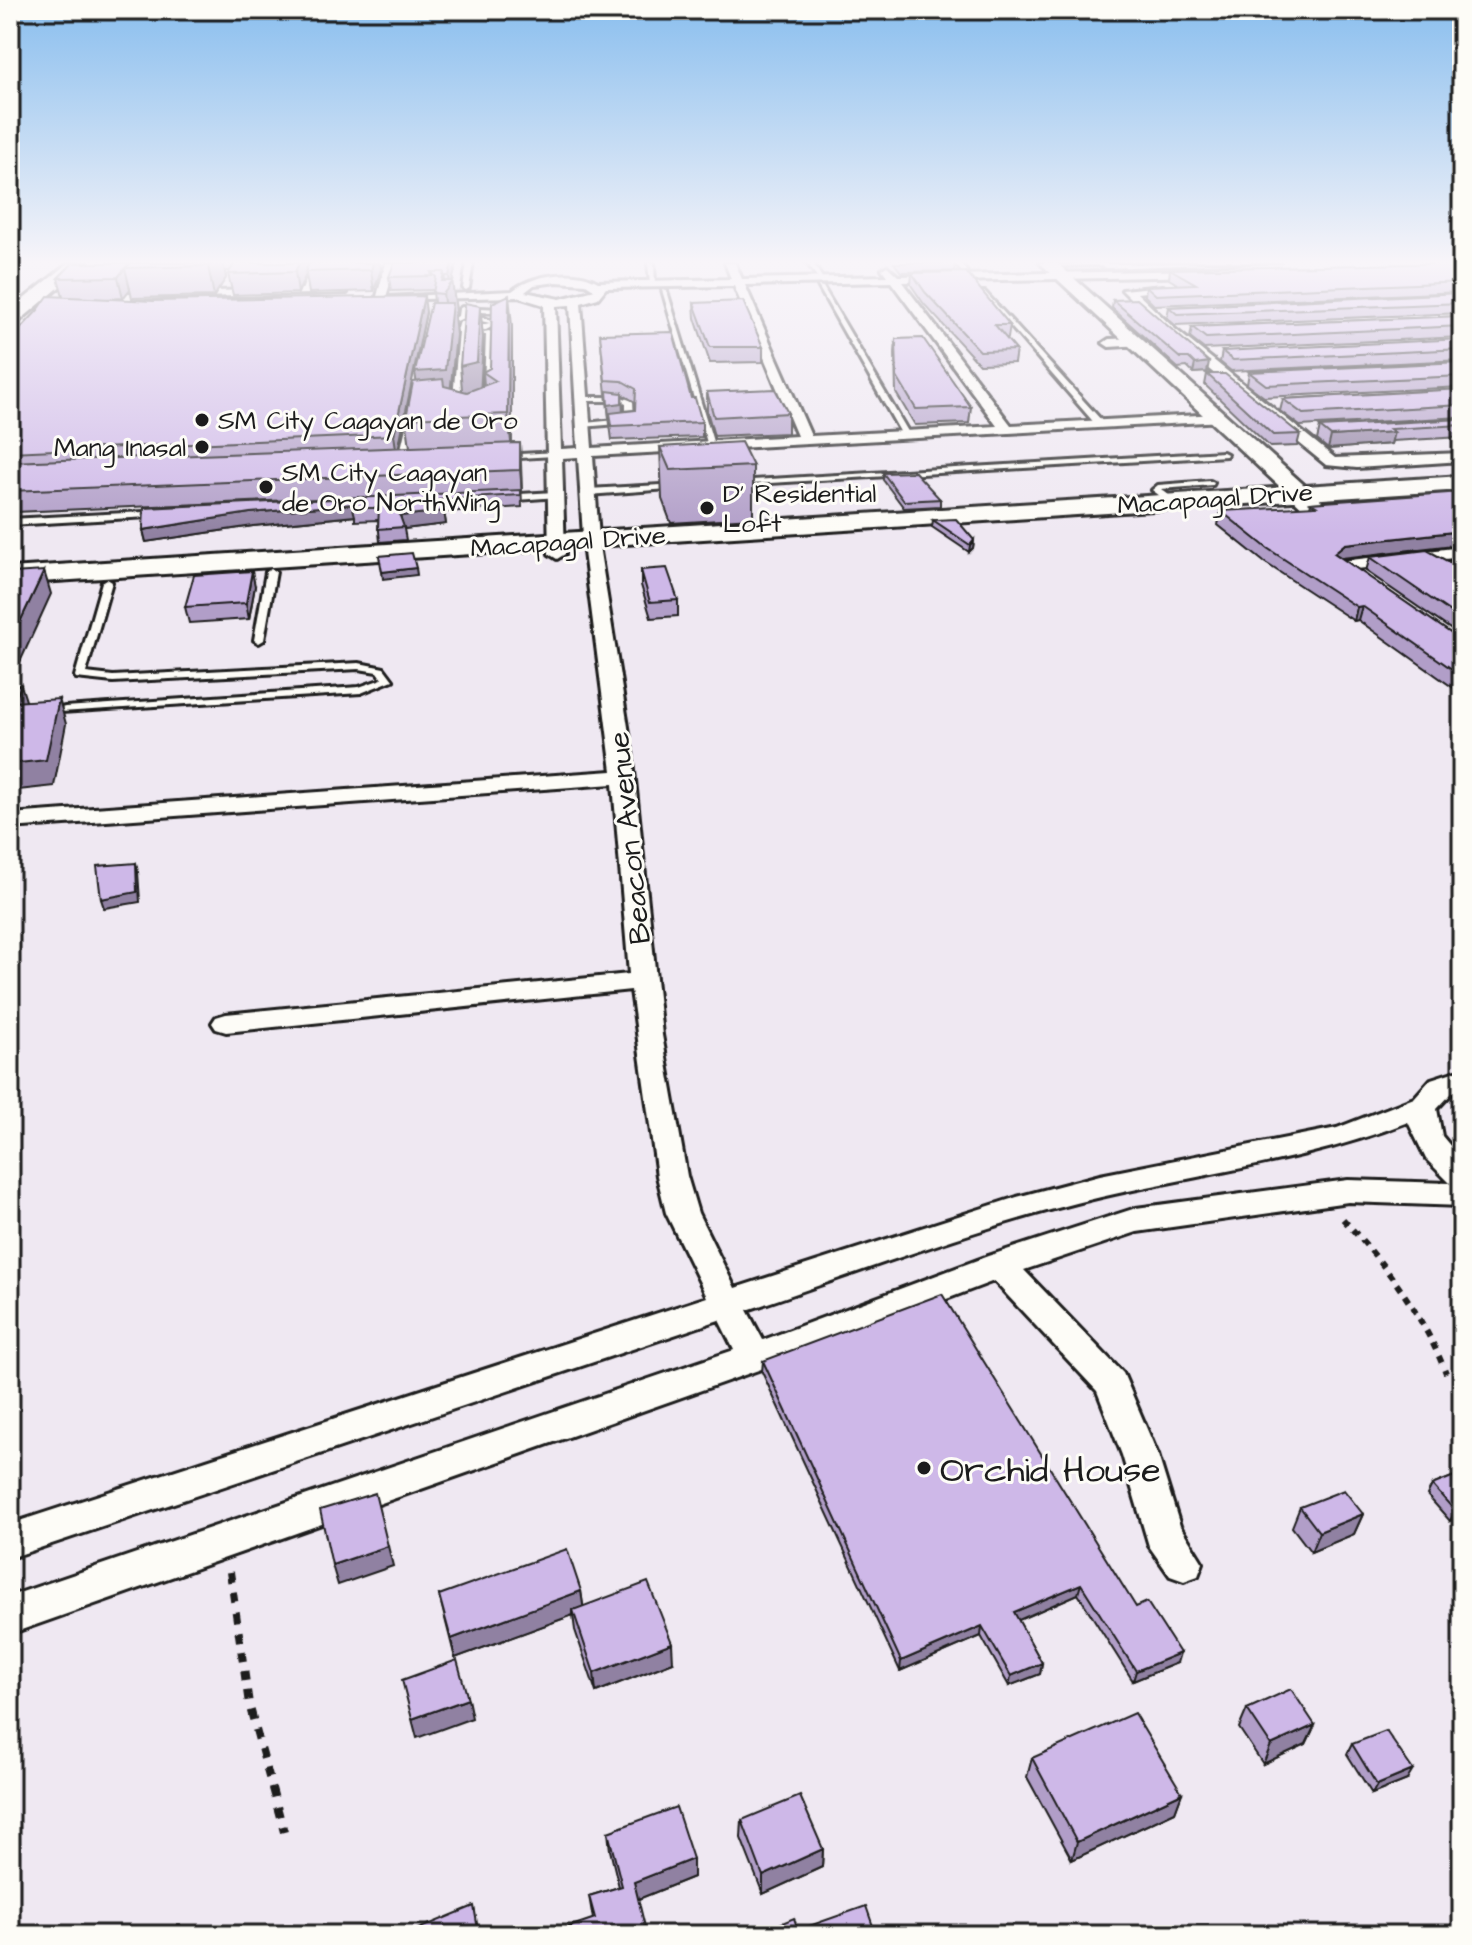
<svg xmlns="http://www.w3.org/2000/svg" width="1472" height="1945" font-family="'Architects Daughter',sans-serif">
<style>
.lines{fill:none;stroke-linecap:round;stroke-linejoin:round}
.lane-casing{stroke:#1c1c1c;stroke-width:6}
.street-casing{stroke:#1c1c1c;stroke-width:6}
.secondary-casing{stroke:#1c1c1c;stroke-width:6}
.primary-casing{stroke:#1c1c1c;stroke-width:6}
.path-far1{stroke:#1c1c1c;stroke-width:6;stroke-dasharray:7 7;stroke-linecap:butt}
.path{stroke:#1c1c1c;stroke-width:8;stroke-dasharray:10 10;stroke-linecap:butt}
.lane{fill:#fdfcf7;fill-rule:evenodd}
.street{fill:#fdfcf7;fill-rule:evenodd}
.secondary{fill:#fdfcf7;fill-rule:evenodd}
.primary{fill:#fdfcf7;fill-rule:evenodd}
.wall{fill:#b19ec8;stroke:#1c1c1c;stroke-width:2;fill-rule:evenodd}
.shaded-wall{fill:#9081a2;stroke:#1c1c1c;stroke-width:2}
.building{fill:#ceb8e8;stroke:#1c1c1c;stroke-width:2}
.poi-dot{fill:#1c1c1c;stroke:#fdfcf7;stroke-width:3}
.labels{text-anchor:middle;stroke-width:6;stroke-linejoin:round;paint-order:stroke}
.far-poi-label{font-size:26px;fill:#1c1c1c;stroke:#fdfcf7;text-anchor:start}
.far-street-label{font-size:26px;fill:#1c1c1c;stroke:#fdfcf7}
.street-label{font-size:30px;fill:#1c1c1c;stroke:#fdfcf7}
.near-poi-label{font-size:36px;fill:#1c1c1c;stroke:#fdfcf7;text-anchor:start}
</style>
<rect width="100%" height="100%" fill="#efe8f2"/>
<filter id="ink" filterUnits="userSpaceOnUse"><feTurbulence type="fractalNoise" baseFrequency=".0125" numOctaves="2"/><feDisplacementMap in="SourceGraphic" scale="16" xChannelSelector="R" yChannelSelector="G"/><feConvolveMatrix kernelMatrix="1 2 1 2 8 2 1 2 1" color-interpolation-filters="sRGB"/></filter>
<g filter="url(#ink)">
<g class="lines">
<!-- lane casing -->
<g class="lane-casing">
<path id="lane" d="M312,263H318L306,292L301,293Z
M467,263H473L469,288L466,290L463,288Z
M648,263H654L655,285L650,284Z
M807,263H813L824,281H820Z
M955,263H961L970,277H966Z
M1090,263L1107,264L1230,263L1107,268L1097,265L1048,266Z
M818,286L823,287L910,435L909,437L902,435Z
M662,290L667,291L715,448L708,446Z
M981,292H985L1103,422V426H1097Z
M462,307L500,309L503,311L502,315L507,318L504,320L497,317V313L465,311L463,318L457,321L453,328H458L460,321L481,317L499,323L486,330L465,332L460,408L456,410L452,408L459,332L433,329L450,328L451,320L458,316L459,309ZM481,321L490,323L465,328V323Z
M489,331L492,333V385L488,387L484,385L486,335L471,334Z
M582,397H621L633,401L634,421L630,423L582,427V423H585L626,419V404L620,401H579L578,399Z
M412,417L416,419L406,461L402,463L398,461L408,419Z
M557,452L558,454L554,456L502,459L498,457L502,455Z
M1223,452L1227,454L1226,456L736,485L732,483L736,481Z
M1210,481L1214,483L1213,485L1161,489L1174,499V503L1171,504L1152,490L1158,485Z
M679,484L683,486L682,488L588,495L584,492L588,489Z
M555,492L558,493V497L503,501L499,498L503,495Z
M163,511L167,514L166,516L10,525V519Z
M271,569L276,572L264,640L259,643L254,640L266,572Z
M107,579L112,582L86,673L113,676L359,663L384,668L393,680L361,693L61,712V708L65,707L359,687L382,679L377,672L359,669L113,682L76,678L75,676L102,582Z"/>
</g>
<!-- street casing -->
<g class="street-casing">
<path id="street" d="M386,263H396L386,297L512,291C531,275 575,268 598,282L731,279L725,263H735L742,279L887,276L882,269L887,266L898,276L1202,270L1207,273L1202,276L902,282L1011,425L1218,414L1225,418L1223,421L593,456L600,552L632,752L662,1035L687,1176L698,1213L735,1288L1017,1197L1100,1175L1337,1128L1414,1098L1431,1079L1462,1069V1089L1452,1093L1437,1109L1442,1136L1462,1160V1206L1348,1202L1137,1232L1024,1270L1123,1373L1158,1455L1180,1526L1203,1563L1198,1576L1184,1581L1170,1576L1149,1546L1122,1455L1097,1391L994,1281L767,1367L10,1634V1596L734,1350L719,1320L10,1558V1524L707,1297L666,1213L657,1176L631,990L226,1032L216,1029L212,1023L216,1017L226,1014L629,974L613,784L10,828V814L612,771L584,552L578,457L562,458L565,554L557,559L549,554L544,305L518,297L376,300ZM557,282L586,284L595,290L560,299L525,292L534,285ZM891,282L997,426L811,436L745,285ZM734,286L797,436L592,448L581,303L598,298L606,288ZM570,305L578,448L561,449L556,306ZM1408,1122L1426,1159L1450,1183L1348,1180L1136,1208L988,1256L763,1340L747,1310C864,1271 981,1225 1101,1197C1204,1173 1310,1161 1408,1122Z
M1163,286V290L1137,293L1175,329L1335,458L1462,453V461L1357,468L1326,465L1167,335L1122,290Z
M343,288L347,293L91,300L85,297L91,294Z
M1138,338L1142,339V345L1109,347L1103,343L1109,339Z
M1462,547V557L1357,569L1372,583L1363,588L1333,566L1342,561Z"/>
</g>
<!-- secondary casing -->
<g class="secondary-casing">
<path id="secondary" d="M1040,263H1057L1323,502L1327,507L1323,512H1307Z"/>
</g>
<!-- primary casing -->
<g class="primary-casing">
<path id="primary" d="M69,263H88L17,323L10,325V310Z
M1462,476V490L10,584V568Z"/>
</g>
<!-- path-far1 -->
<path class="path-far1" d="M1343,1219C1387,1267 1422,1313 1446,1373"/>
<!-- path -->
<path class="path" d="M230,1572L249,1704L284,1832"/>
<!-- lane -->
<use href="#lane" class="lane"/>
<!-- street -->
<use href="#street" class="street"/>
<!-- secondary -->
<use href="#secondary" class="secondary"/>
<!-- primary -->
<use href="#primary" class="primary"/>
</g>
<!-- wall -->
<path class="wall" d="M73,263H380L381,269L374,291L309,293L306,274L298,293L233,295L228,274L230,271H225L226,278L214,296L132,298L130,289L123,298L107,299L426,312L398,448L410,447L406,418L417,381L415,372L434,303L433,290L391,291L389,277L457,263L452,281L456,311L454,315L456,335L451,388L462,391L480,306L483,338L481,387L484,386L483,372L490,368L512,326V443H520L522,507L444,512L446,524L404,529L406,540L380,542L378,520L355,521V516L253,526L146,542L143,530L364,497L15,512L10,516V340L63,296L58,278Z
M894,263H955L954,271L901,272Z
M1231,263H1283L1232,265Z
M1462,263V292L1154,305L1145,296L1146,286L1179,285L1169,279L1170,269Z
M912,273L1010,325L1008,338H1005L1016,350L1014,363L979,364L924,304L911,285Z
M1462,293V313L1175,325L1167,318L1169,307Z
M1113,300L1207,372L1193,373L1187,367L1178,368L1112,308Z
M694,303L763,347V362L710,363L695,318Z
M1462,316V337L1204,349L1190,338L1192,327Z
M600,334L691,398L702,422V437L612,440L606,394ZM622,394L635,402V410L623,411Z
M896,339L971,407L969,423L915,425L896,393L895,353Z
M1462,349V360L1231,371L1220,362L1222,351Z
M1462,362V387L1264,397L1247,384L1249,372Z
M1207,374L1300,434L1297,446L1270,447L1205,385Z
M1462,389V417L1300,426L1280,411L1283,399Z
M707,392L788,413V433L714,436L707,411Z
M1462,419V437L1392,441L1391,444L1328,449L1317,440L1320,427Z
M660,447L753,466V518L671,523L662,499Z
M883,473L940,499V506L904,508L883,480Z
M1462,492V546V544L1341,558L1462,641V694L1358,620L1354,621L1264,562L1218,525L1221,511L1310,507L1311,503Z
M933,520L974,540L973,548L969,552L932,527Z
M1462,546V568L1453,561L1457,547Z
M1370,557L1462,569V637L1366,571Z
M641,570L678,600V616L651,618L641,585Z
M255,586L249,619L189,623L185,607Z
M763,1361L1136,1607L1177,1663L1133,1681L1078,1594L1018,1620L1042,1663L1040,1674L1009,1686L981,1636L900,1671L762,1372Z
M1462,1473V1516L1450,1521L1427,1495L1432,1485Z
M1300,1507L1363,1514L1354,1534L1311,1552L1292,1527Z
M581,1591L583,1606L673,1662L596,1692L575,1630L573,1615L455,1658L439,1595Z
M1247,1709L1315,1725L1306,1744L1263,1764L1239,1728Z
M1352,1744L1407,1780L1372,1794L1347,1754Z
M1032,1758L1182,1793L1175,1812L1072,1860L1027,1777Z
M742,1820L823,1849L822,1867L763,1894L741,1838Z
M608,1832L693,1859V1877L638,1899L593,1919L589,1896L619,1887L610,1850Z"/>
<!-- shaded-wall -->
<path class="shaded-wall" d="M211,263H223L226,278L214,296L208,266Z
M299,263H311L305,272L306,274L298,293L295,272Z
M373,263H380L381,269L374,291L371,270Z
M452,263H457L452,281L456,311L454,315L456,335L449,404L420,407L415,372L446,325L442,281L444,272L446,290L450,285L449,276Z
M125,268L130,289L123,298L118,277Z
M509,295L512,326V451L508,414Z
M424,296L426,312L397,455L394,435Z
M480,306L483,338L480,397L463,401L460,366Z
M1209,362L1207,372L1193,373L1195,364Z
M622,393L623,416L609,418L608,405Z
M1394,432L1391,444L1328,449L1331,436Z
M520,443L521,463L522,491L520,470Z
M10,496L15,512L10,516Z
M355,504L353,508L355,516L253,526L146,542L143,530L250,513Z
M444,511L446,524L404,529L400,516Z
M1462,531V544L1342,558L1334,553L1345,544Z
M974,540L973,548L969,552L970,545Z
M416,568L417,575L383,579L382,572Z
M44,571L51,594L10,684V643Z
M252,571L255,586L249,619L246,603Z
M1362,606L1358,620L1354,621L1357,607Z
M21,685L29,710L14,702Z
M59,699L66,724L54,786L10,791V764Z
M136,863L138,872L140,902L104,908L101,899Z
M1462,1508V1516L1450,1521L1455,1511Z
M1363,1514L1354,1534L1311,1552L1319,1532Z
M388,1546L393,1566L338,1585L332,1565Z
M1081,1584L1078,1594L1012,1623L1014,1612Z
M581,1591L584,1611L573,1610V1615L455,1658L451,1639Z
M982,1626L981,1636L900,1671L901,1661Z
M672,1643L673,1662L596,1692L594,1673Z
M1180,1653L1177,1663L1133,1681L1136,1671Z
M1042,1663L1040,1674L1009,1686L1011,1676Z
M468,1699L472,1718L417,1738L412,1719Z
M1315,1725L1306,1744L1263,1764L1271,1745Z
M1413,1770L1407,1780L1372,1794L1377,1785Z
M1182,1793L1175,1812L1072,1860L1077,1842Z
M823,1849L822,1867L763,1894V1876Z
M693,1859V1877L636,1900L634,1882Z"/>
<!-- building -->
<path class="building" d="M73,263H129L118,277L58,278Z
M131,263H211L208,266L125,268Z
M235,263H299L295,272L228,274Z
M309,263H373L371,270L305,272Z
M394,263H452L449,276H444V272H431L432,276L389,277Z
M1462,263V282L1156,295L1146,286L1196,284L1170,269Z
M431,272H444L442,281H453L443,294L433,293L436,277Z
M966,272L1010,325H995L1016,350L980,351L925,292L912,273Z
M1462,293V303L1177,314L1169,307Z
M509,295L508,414L406,418L413,382L443,379L444,386L467,392L496,381L483,372L490,368L492,303Z
M48,296L153,301L424,296L394,435L10,452V340L38,310Z
M1137,299L1209,362L1195,364L1189,358H1180L1113,300Z
M743,301L763,347H710L694,303Z
M431,303H452L445,370L415,372Z
M465,303L480,306L477,362L460,366Z
M1462,316V326L1206,338L1192,327Z
M673,332L691,398H695L702,422L612,426L610,413L635,410L636,389L622,381L605,380L600,334Z
M923,338L971,407L916,409L897,377L896,339Z
M1462,339V349L1233,360L1222,351Z
M1462,362V376L1266,385L1249,372Z
M1207,374H1225L1300,434L1273,435Z
M775,389L788,413L714,417L707,392Z
M1462,389V405L1303,414L1283,399Z
M607,391L622,393V403L608,405Z
M1462,419V425L1390,429L1394,432L1331,436L1320,427Z
M741,442L753,466L670,470L660,447Z
M520,443V470L10,491V462Z
M915,472L940,499L904,501L883,473Z
M521,490V495L439,500L444,511L400,516L404,527L378,529L379,508H353L355,504L250,513L143,530L144,508Z
M1462,492V531L1345,544L1334,553L1462,641V676L1362,606L1357,607L1267,548L1221,511L1316,506L1311,503Z
M956,519L974,540L970,545L933,520Z
M1427,550L1462,569V620L1370,557Z
M412,553L416,568L382,572L379,556Z
M667,568L678,600L650,602L641,570Z
M44,571L10,643V575L12,573Z
M252,571L246,603L185,607L194,575Z
M21,685L14,702L59,699L46,760L10,764V686Z
M136,863L137,892L101,899L97,866Z
M942,1294L1136,1607L1147,1602L1180,1653L1136,1671L1081,1584L1014,1612L1042,1663L1011,1676L982,1626L901,1661L763,1361Z
M1462,1473V1508L1455,1511L1432,1485Z
M1344,1490L1363,1514L1319,1532L1300,1507Z
M375,1493L388,1546L332,1565L320,1510Z
M567,1549L581,1591L451,1639L439,1595Z
M648,1582L672,1643L594,1673L573,1610Z
M457,1660L468,1699L412,1719L402,1680Z
M1291,1689L1315,1725L1271,1745L1247,1709Z
M1134,1713L1182,1793L1077,1842L1032,1758Z
M1386,1731L1413,1770L1377,1785L1352,1744Z
M800,1796L823,1849L763,1876L742,1820Z
M676,1807L693,1859L634,1882L647,1935H568L566,1928L595,1918L589,1896L622,1886L608,1832Z
M474,1906L479,1935H419L418,1929Z
M866,1906L876,1935H772L770,1928L794,1918L798,1930Z"/>
</g>
<!-- sky -->
<linearGradient id="sky" x2="0" y2="1"><stop stop-color="#89beee"/><stop offset="0.49" stop-color="#f8f5f9"/><stop offset="1" stop-color="#f8f5f9" stop-opacity="0"/></linearGradient>
<rect width="1472" height="535" fill="url(#sky)"/>
<!-- markers -->
<g class="poi-dot">
<circle cx="202" cy="420" r="8"/>
<circle cx="202" cy="447" r="8"/>
<circle cx="266" cy="487" r="8"/>
<circle cx="707" cy="508" r="8"/>
<circle cx="924" cy="1468" r="8"/>
</g>
<g class="labels">
<!-- far-poi labels -->
<g class="far-poi-label">
<text x="218" y="429">SM City Cagayan de Oro</text>
<text x="186" y="456" text-anchor="end">Mang Inasal</text>
<text x="282" y="481">SM City Cagayan<tspan x="282" dy="30">de Oro NorthWing</tspan></text>
<text x="723" y="502">D' Residential<tspan x="723" dy="30">Loft</tspan></text>
</g>
<!-- far-street labels -->
<g class="far-street-label">
<text transform="translate(1215 498) rotate(-4)" y="9">Macapagal Drive</text>
<text transform="translate(568 541) rotate(-4)" y="9">Macapagal Drive</text>
</g>
<!-- street labels -->
<g class="street-label">
<text transform="translate(629 838) rotate(-96)" y="10">Beacon Avenue</text>
</g>
<!-- near-poi labels -->
<g class="near-poi-label">
<text x="940" y="1481">Orchid House</text>
</g>
</g>
<!-- margin -->
<rect width="1472" height="1945" fill="none" stroke="#fdfcf7" stroke-width="40"/>
<rect x="20" y="20" width="1432" height="1905" fill="none" stroke="#1c1c1c" stroke-width="3" filter="url(#ink)"/>
</svg>
